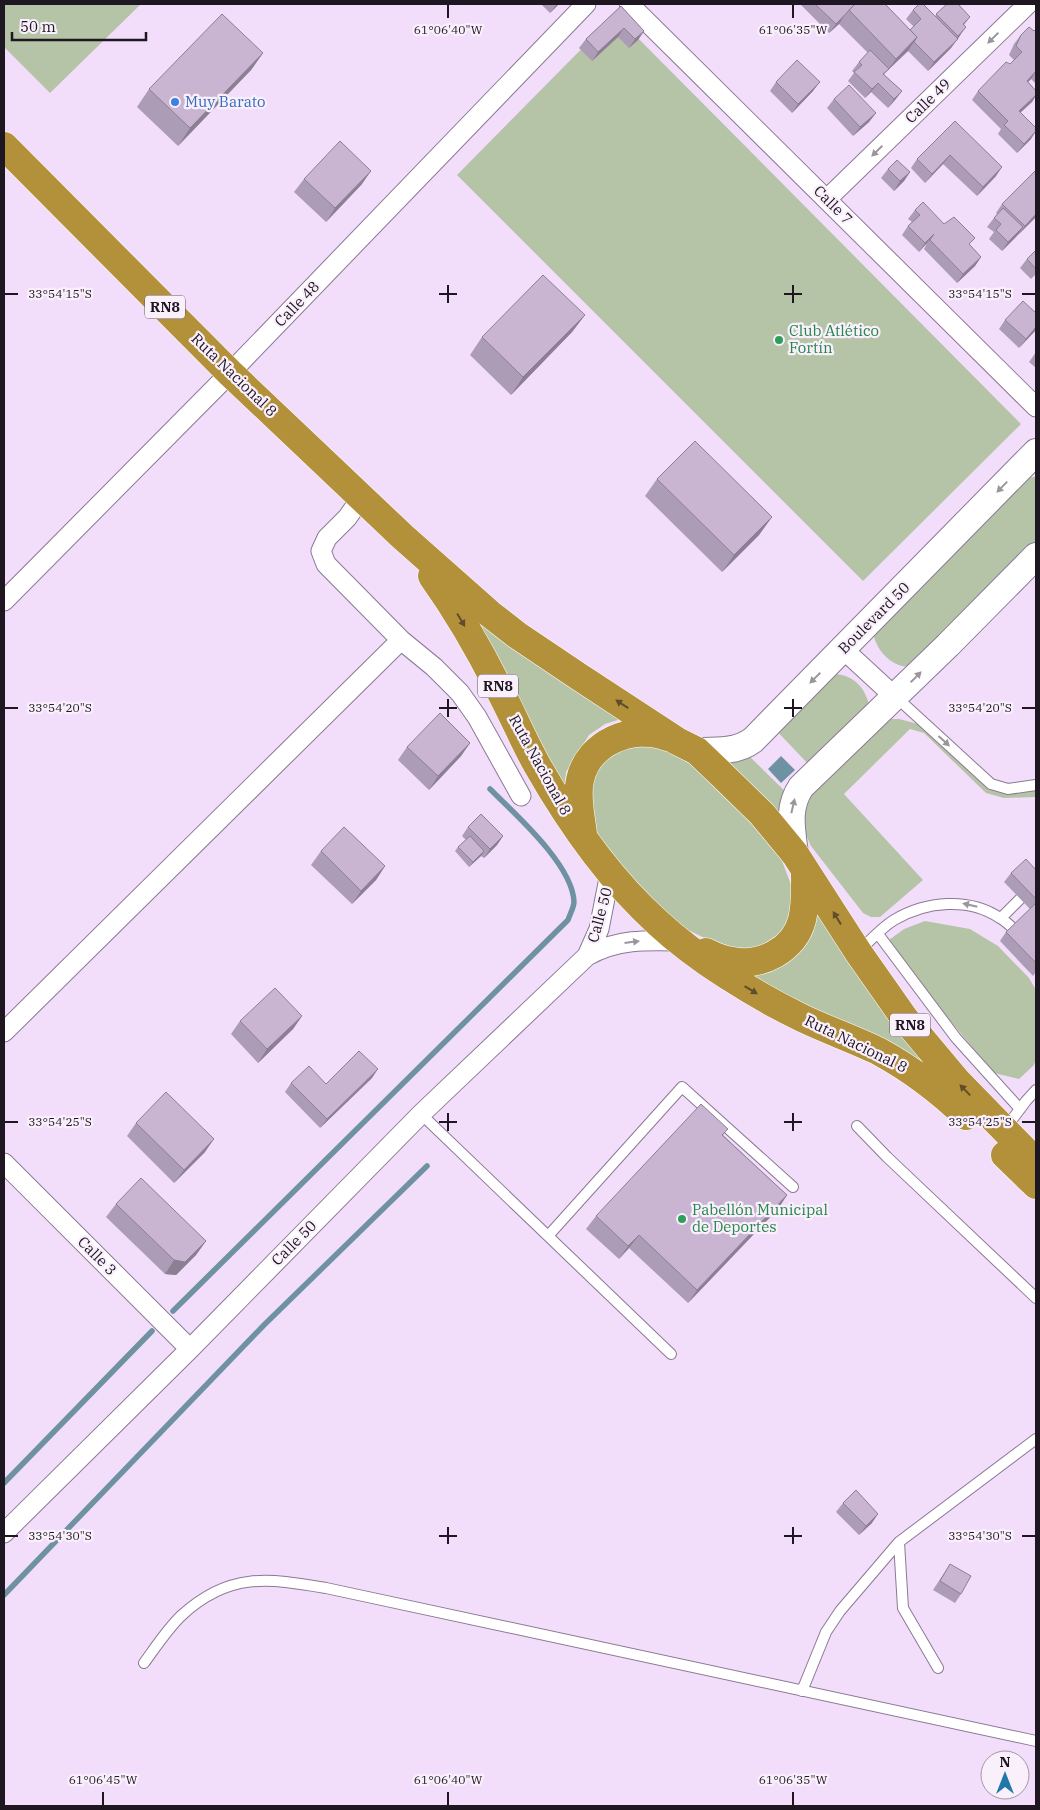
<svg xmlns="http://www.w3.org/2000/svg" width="1040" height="1810" font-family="'IBM Plex Serif',serif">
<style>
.green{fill:#b5c4a7}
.water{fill:#6f92a3}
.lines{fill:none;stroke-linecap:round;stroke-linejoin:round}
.stream{stroke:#6f92a3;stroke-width:5.5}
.lane-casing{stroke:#8b7993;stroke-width:12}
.street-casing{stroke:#8b7993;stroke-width:21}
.secondary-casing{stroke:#8b7993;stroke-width:28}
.highway-casing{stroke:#fff;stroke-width:29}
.lane{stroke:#fff;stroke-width:10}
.street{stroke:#fff;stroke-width:19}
.secondary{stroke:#fff;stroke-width:26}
.highway{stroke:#b3903a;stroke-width:28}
.wall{fill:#ad9cb5}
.shaded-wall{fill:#8d7f93}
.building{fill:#c9b5d2;stroke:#8d7f93}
.oneway{fill:#9a969b}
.oneway2{fill:#614d2c}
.ticks{fill:none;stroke:#1e1620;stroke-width:2}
.shop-dot{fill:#3f7fe0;stroke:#f9f0fc;stroke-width:2}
.leisure-dot{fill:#2e9e5b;stroke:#f9f0fc;stroke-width:2}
.labels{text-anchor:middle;stroke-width:4.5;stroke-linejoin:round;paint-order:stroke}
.shield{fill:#f9f0fc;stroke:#605762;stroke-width:1}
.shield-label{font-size:14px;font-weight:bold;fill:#1e1620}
.street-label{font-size:15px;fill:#1e1620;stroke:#f9f0fc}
.shop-label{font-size:15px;fill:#366cbe;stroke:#f9f0fc;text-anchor:start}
.leisure-label{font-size:15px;fill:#27864d;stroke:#f9f0fc;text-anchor:start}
.ticks-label{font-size:12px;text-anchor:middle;fill:#1e1620;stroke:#f9f0fc;stroke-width:4.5;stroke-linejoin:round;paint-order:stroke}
</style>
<rect width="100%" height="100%" fill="#f2defb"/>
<!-- green -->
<path class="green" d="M4,4H141L50,93L4,47Z
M615,15L1021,424L863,581L457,175Z
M1033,477H1036V541L918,665C897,673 875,652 873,631L1025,478Z
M485,620L621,719L605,724L589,735L566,772L564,789C535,734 512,677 479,625Z
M834,674C853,675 864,686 869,704L811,767L774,728Z
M886,719H899L918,724L992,787L1036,788V797L1004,798L986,793L924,733L910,729L844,794L923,880L880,917H871L863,913L811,846L803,828L804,797Z
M629,745L663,748L687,760L735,804L782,861L793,890L787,930L753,950L734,951L711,941L688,930L662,909L607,853L592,831L589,806L594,774L604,759Z
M747,754L788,794L782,823L718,757Z
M820,904L927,1059L923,1065L763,987L748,975L796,953L811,937Z
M925,921L970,929L998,946L1029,978L1036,990V1059L1034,1065L1019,1079L994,1073L885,943L904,929Z"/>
<!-- water -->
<path class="water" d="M781,756L795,770L781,783L768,769Z"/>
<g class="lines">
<!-- stream -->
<path class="stream" d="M173,1311L568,920C570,914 574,907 574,902C573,865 515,814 490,789
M4,1483L152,1331
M4,1595L264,1325L427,1166"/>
<!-- lane casing -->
<g class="lane-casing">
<path id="lane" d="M896,697L991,784L1008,789L1036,785
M1001,918L1036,883
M878,934L956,1038L1020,1109
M859,951C870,941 881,928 894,920C926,901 969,897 1000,918C1014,926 1025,942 1036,953
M421,1114L548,1236L682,1087L793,1187
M857,1126L887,1157L1036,1298
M1005,1129L1026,1101L1036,1090
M548,1236L671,1354
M144,1663C155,1648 168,1628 182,1615C229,1572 268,1578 326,1588L1036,1741
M938,1668L903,1608L899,1542L1036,1439
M802,1691L826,1632L840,1611L899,1542"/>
</g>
<!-- street casing -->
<g class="street-casing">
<path id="street" d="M629,4L1036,407
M827,199L1028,4
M362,497L347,518L327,538L321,551L326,564L401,640L434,667L460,693L477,717L521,796
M4,601L230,373L586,4
M843,649L895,697
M587,956L599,929L610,873
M4,1032L401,640
M4,1163L190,1349
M4,1533L190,1349L421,1114L587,956C616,939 647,940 679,941"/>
</g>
<!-- secondary casing -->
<g class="secondary-casing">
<path id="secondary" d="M697,751C716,751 737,752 753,740L1036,452
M795,854C792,829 787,808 801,787L948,645L1036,556"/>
</g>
<!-- highway casing -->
<g class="highway-casing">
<path id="highway" d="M4,146L230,373L403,537L490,614L517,635L578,676L677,741L697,751L722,775L762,814L795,854L858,952L905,1019L957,1081L1036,1162
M432,576C457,611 479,649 498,687C512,713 523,740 537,765C570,823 608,878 658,923C698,960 753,994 802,1018C827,1030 853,1039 878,1051C911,1069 939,1090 966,1116
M583,834C581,817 576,797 580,780C588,742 633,724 667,737
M706,952C714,956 723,960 732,961C761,967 794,950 802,920C806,904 805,887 805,870
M1005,1155L1036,1185"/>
</g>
<!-- lane -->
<use href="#lane" class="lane"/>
<!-- street -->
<use href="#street" class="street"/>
<!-- secondary -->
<use href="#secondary" class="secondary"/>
<!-- highway -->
<use href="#highway" class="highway"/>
</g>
<!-- wall -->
<path class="wall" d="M541,4H559L550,13Z
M800,4H885L910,30L914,27L906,19L913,10L935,16L947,4H961L959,5L970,17L964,25L960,36L951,48L928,71L908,51L886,72L884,75L902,91L895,100L888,108L871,92L865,98L848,81L854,73L852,71L859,62L868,53L839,24L829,33Z
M621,6L644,31L638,40L629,48L618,37L592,61L579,48L586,39Z
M1036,29V84L1031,79L1028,82L1036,91V96L1032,102L1020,113L1031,139L1017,153L998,134L1001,129L972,100L978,91L1014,60L1009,55L1014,44L1021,35L1034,31Z
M263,53L251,70L178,146L137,107L149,89Z
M776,82L813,91L792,113L770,91Z
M834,99L876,113L869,122L853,136L827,108Z
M955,121L996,176L977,196L943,164L925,183L911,168L917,159Z
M888,169L910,172L904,181L894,191L881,178Z
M304,179L362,184L326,222L294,192Z
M1002,204L1036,217L1018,235V234L1002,251L989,239L994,232L987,227L997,214L996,213Z
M915,210L944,224L970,245L981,257L975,266L957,283L924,249L927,243L919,252L902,235L908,226L912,222L908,219Z
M1036,250V274L1031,279L1020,268L1027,259Z
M1036,313V330L1019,348L999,329L1005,320Z
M585,315L572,332L511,395L470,355L482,337Z
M1036,352V368L1029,362Z
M657,479L772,517L759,535L722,572L645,496Z
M470,743L461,756L429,790L398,760L407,747Z
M468,827L503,836L497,845L484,858L481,856L469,867L455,851L458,847L466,840L462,836Z
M321,851L385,866L376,880L352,904L311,865Z
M1036,870V972L1033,976L1000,941L1006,932L1030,909L1004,882L1011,873Z
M302,1016L293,1029L258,1063L231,1034L240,1021Z
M372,1078L320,1128L285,1092L291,1083L326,1084Z
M136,1123L205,1152L174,1183L127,1136Z
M728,1129L723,1135L787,1195L778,1209L688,1303L629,1248L619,1259L586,1229L596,1216Z
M116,1204L206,1241L196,1255L176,1275L165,1274L106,1217Z
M843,1503L872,1523L859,1535L836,1512Z
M950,1564L961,1594L955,1603L933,1590Z"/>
<!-- shaded-wall -->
<path class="shaded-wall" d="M557,4H559L550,13Z
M845,15L839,24L829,33L836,24Z
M966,27L951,48L928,71L934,62L952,44L958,36Z
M624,28L618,37L592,61L598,52Z
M644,31L638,40L629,48L635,39Z
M917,37L908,51L886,72L896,59Z
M263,53L251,70L178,146L190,128Z
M1036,71L1031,79L1020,90L1027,81Z
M820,82L813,91L792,113L798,104Z
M878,83L871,92L865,98L872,89Z
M902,91L895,100L888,108L894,99Z
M1036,95L1032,102L1012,120L1019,111Z
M876,113L869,122L853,136L860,127Z
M1036,131L1031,139L1017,153L1024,144Z
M950,155L943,164L925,183L932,174Z
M1002,167L996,176L977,196L983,187Z
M371,171L362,184L326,222L335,208Z
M910,172L904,181L894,191L900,181Z
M1036,214V217L1018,235L1025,226Z
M1023,227L1017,236L1002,251L1008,242Z
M934,234L927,243L919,252L925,243Z
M981,257L975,266L957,283L963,274Z
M585,315L572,332L511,395L523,377Z
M1036,327V330L1019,348L1026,339Z
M772,517L759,535L722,572L734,555Z
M470,743L461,756L429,790L438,776Z
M503,836L497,845L484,858L490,849Z
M484,851L481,856L469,867L473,862Z
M385,866L376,880L352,904L361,891Z
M302,1016L293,1029L258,1063L267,1049Z
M378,1069L372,1078L320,1128L327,1119Z
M214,1139L205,1152L174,1183L184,1170Z
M787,1195L778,1209L688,1303L697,1290Z
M639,1235L629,1248L619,1259L628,1246Z
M206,1241L196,1255L176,1275L165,1274L174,1260Z
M878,1514L872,1523L859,1535L866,1526Z"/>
<!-- building -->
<path class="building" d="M815,4H855L836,24Z
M855,4H885L917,37L896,59L849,10Z
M919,4H923L958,39L934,62L914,42L917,37L910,30L921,19L913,10Z
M947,4H958L970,17L963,24L966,27L958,36L936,14Z
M621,6L644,31L635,39L624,28L598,52L586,39Z
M222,14L263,53L190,128L149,89Z
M1029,27L1034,31L1036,29V71L1027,81L1036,91V95L1019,111L1036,128V131L1024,144L1004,125L1008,121L978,91L1006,62L1010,64L1022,52L1016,46L1021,35Z
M870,50L889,69L883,74L902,91L894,99L878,83L872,89L854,72L862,65L859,62Z
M797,60L820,82L798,104L776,82Z
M849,85L876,113L860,127L834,99Z
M955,121L1002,167L983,187L950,155L932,174L917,159Z
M340,141L371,171L335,208L304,179Z
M897,160L910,172L900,181L888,169Z
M1036,170V214L1025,226L1002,204Z
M923,202L944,224L954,217L975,238L969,244L981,257L963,274L930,240L934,234L925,243L908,226L920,215L915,210Z
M1003,208L1023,227L1008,242L996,230L1001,224L994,218Z
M1036,250V269L1027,259Z
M543,275L585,315L523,377L482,337Z
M1023,301L1036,313V327L1026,339L1005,320Z
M695,441L772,517L734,555L657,479Z
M440,713L470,743L438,776L407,747Z
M481,814L503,836L490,849L468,827Z
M344,827L385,866L361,891L321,851Z
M470,836L484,851L473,862L458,847Z
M1026,859L1036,870V899L1011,873Z
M1036,903V963L1006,932Z
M275,988L302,1016L267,1049L240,1021Z
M359,1051L378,1069L327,1119L291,1083L309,1066L326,1084Z
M166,1092L214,1139L184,1170L136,1123Z
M701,1104L728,1129L722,1135L787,1195L697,1290L639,1235L628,1246L596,1216Z
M141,1178L206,1241L185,1262L174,1260L116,1204Z
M856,1490L878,1514L866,1526L843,1503Z
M950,1564L971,1576L961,1594L940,1581Z"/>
<!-- one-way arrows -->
<defs><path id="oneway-solid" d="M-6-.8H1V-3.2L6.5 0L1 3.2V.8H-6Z" transform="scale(1.25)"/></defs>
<g class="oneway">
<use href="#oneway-solid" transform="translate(993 38) rotate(136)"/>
<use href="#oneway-solid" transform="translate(877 151) rotate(136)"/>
<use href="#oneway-solid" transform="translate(1002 487) rotate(134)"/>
<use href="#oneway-solid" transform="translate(916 677) rotate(-45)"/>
<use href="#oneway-solid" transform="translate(815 678) rotate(135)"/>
<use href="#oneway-solid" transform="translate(944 741) rotate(42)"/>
<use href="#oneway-solid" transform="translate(793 806) rotate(-77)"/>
<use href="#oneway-solid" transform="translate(970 905) rotate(-167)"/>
<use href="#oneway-solid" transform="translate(632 942) rotate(-7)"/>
</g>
<g class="oneway2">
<use href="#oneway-solid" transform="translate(461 620) rotate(59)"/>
<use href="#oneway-solid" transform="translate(622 704) rotate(-147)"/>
<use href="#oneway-solid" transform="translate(837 918) rotate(-122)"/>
<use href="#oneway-solid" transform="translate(751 990) rotate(31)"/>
<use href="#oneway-solid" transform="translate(965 1090) rotate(-134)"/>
</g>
<!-- ticks -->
<path class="ticks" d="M448,5V18M793,5V18M448,285V303M793,285V303M5,294H18M439,294H457M784,294H802M1022,294H1035M448,699V717M793,699V717M5,708H18M439,708H457M784,708H802M1022,708H1035M448,1113V1131M793,1113V1131M5,1122H18M439,1122H457M784,1122H802M1022,1122H1035M448,1527V1544M793,1527V1544M5,1536H18M439,1536H457M784,1536H802M1022,1536H1035M103,1792V1805M448,1792V1805M793,1792V1805"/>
<!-- markers -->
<circle class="shop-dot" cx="175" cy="102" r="5"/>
<g class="leisure-dot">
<circle cx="779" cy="340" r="5"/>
<circle cx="682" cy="1219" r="5"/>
</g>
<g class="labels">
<!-- shield labels -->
<g class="shield">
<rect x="145" y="295.5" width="40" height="23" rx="4"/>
<rect x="478" y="674.5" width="40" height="23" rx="4"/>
<rect x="890" y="1013.5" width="40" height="23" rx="4"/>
</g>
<g class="shield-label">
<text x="165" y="312">RN8</text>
<text x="498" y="691">RN8</text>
<text x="910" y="1030">RN8</text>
</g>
<!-- street labels -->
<g class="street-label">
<text transform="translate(928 101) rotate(-44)" y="5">Calle 49</text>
<text transform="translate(833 205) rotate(45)" y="5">Calle 7</text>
<text transform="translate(297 304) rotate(-46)" y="5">Calle 48</text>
<text transform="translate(234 375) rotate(44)" y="5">Ruta Nacional 8</text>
<text transform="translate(874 618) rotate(-45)" y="5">Boulevard 50</text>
<text transform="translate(540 765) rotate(61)" y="5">Ruta Nacional 8</text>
<text transform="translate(600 915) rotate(-75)" y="5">Calle 50</text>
<text transform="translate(856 1044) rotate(26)" y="5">Ruta Nacional 8</text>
<text transform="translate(294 1243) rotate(-45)" y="5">Calle 50</text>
<text transform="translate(97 1256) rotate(45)" y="5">Calle 3</text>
</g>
<!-- shop labels -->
<g class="shop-label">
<text x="185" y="107">Muy Barato</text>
</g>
<!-- leisure labels -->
<g class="leisure-label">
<text x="789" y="336">Club Atlético<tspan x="789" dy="17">Fortín</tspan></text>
<text x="692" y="1215">Pabellón Municipal<tspan x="692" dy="17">de Deportes</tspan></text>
</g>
</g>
<g class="ticks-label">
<text x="448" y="34">61°06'40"W</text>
<text x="793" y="34">61°06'35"W</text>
<text x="60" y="298">33°54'15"S</text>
<text x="980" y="298">33°54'15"S</text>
<text x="60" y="712">33°54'20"S</text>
<text x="980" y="712">33°54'20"S</text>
<text x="60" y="1126">33°54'25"S</text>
<text x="980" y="1126">33°54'25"S</text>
<text x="60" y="1540">33°54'30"S</text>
<text x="980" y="1540">33°54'30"S</text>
<text x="103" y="1784">61°06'45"W</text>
<text x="448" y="1784">61°06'40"W</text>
<text x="793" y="1784">61°06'35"W</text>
</g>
<!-- border -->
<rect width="1040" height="1810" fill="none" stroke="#1e1620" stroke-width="10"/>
<!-- north arrow -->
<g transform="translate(1005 1775)"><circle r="24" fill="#f9f0fc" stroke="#a199a4"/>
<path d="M0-4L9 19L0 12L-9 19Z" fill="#1f78a7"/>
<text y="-8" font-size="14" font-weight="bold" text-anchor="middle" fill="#1e1620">N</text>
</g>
<!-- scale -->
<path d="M12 32v8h134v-8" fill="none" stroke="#1e1620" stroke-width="2.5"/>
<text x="20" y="32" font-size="15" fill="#1e1620" stroke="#f9f0fc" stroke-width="4" paint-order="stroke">50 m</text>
</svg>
